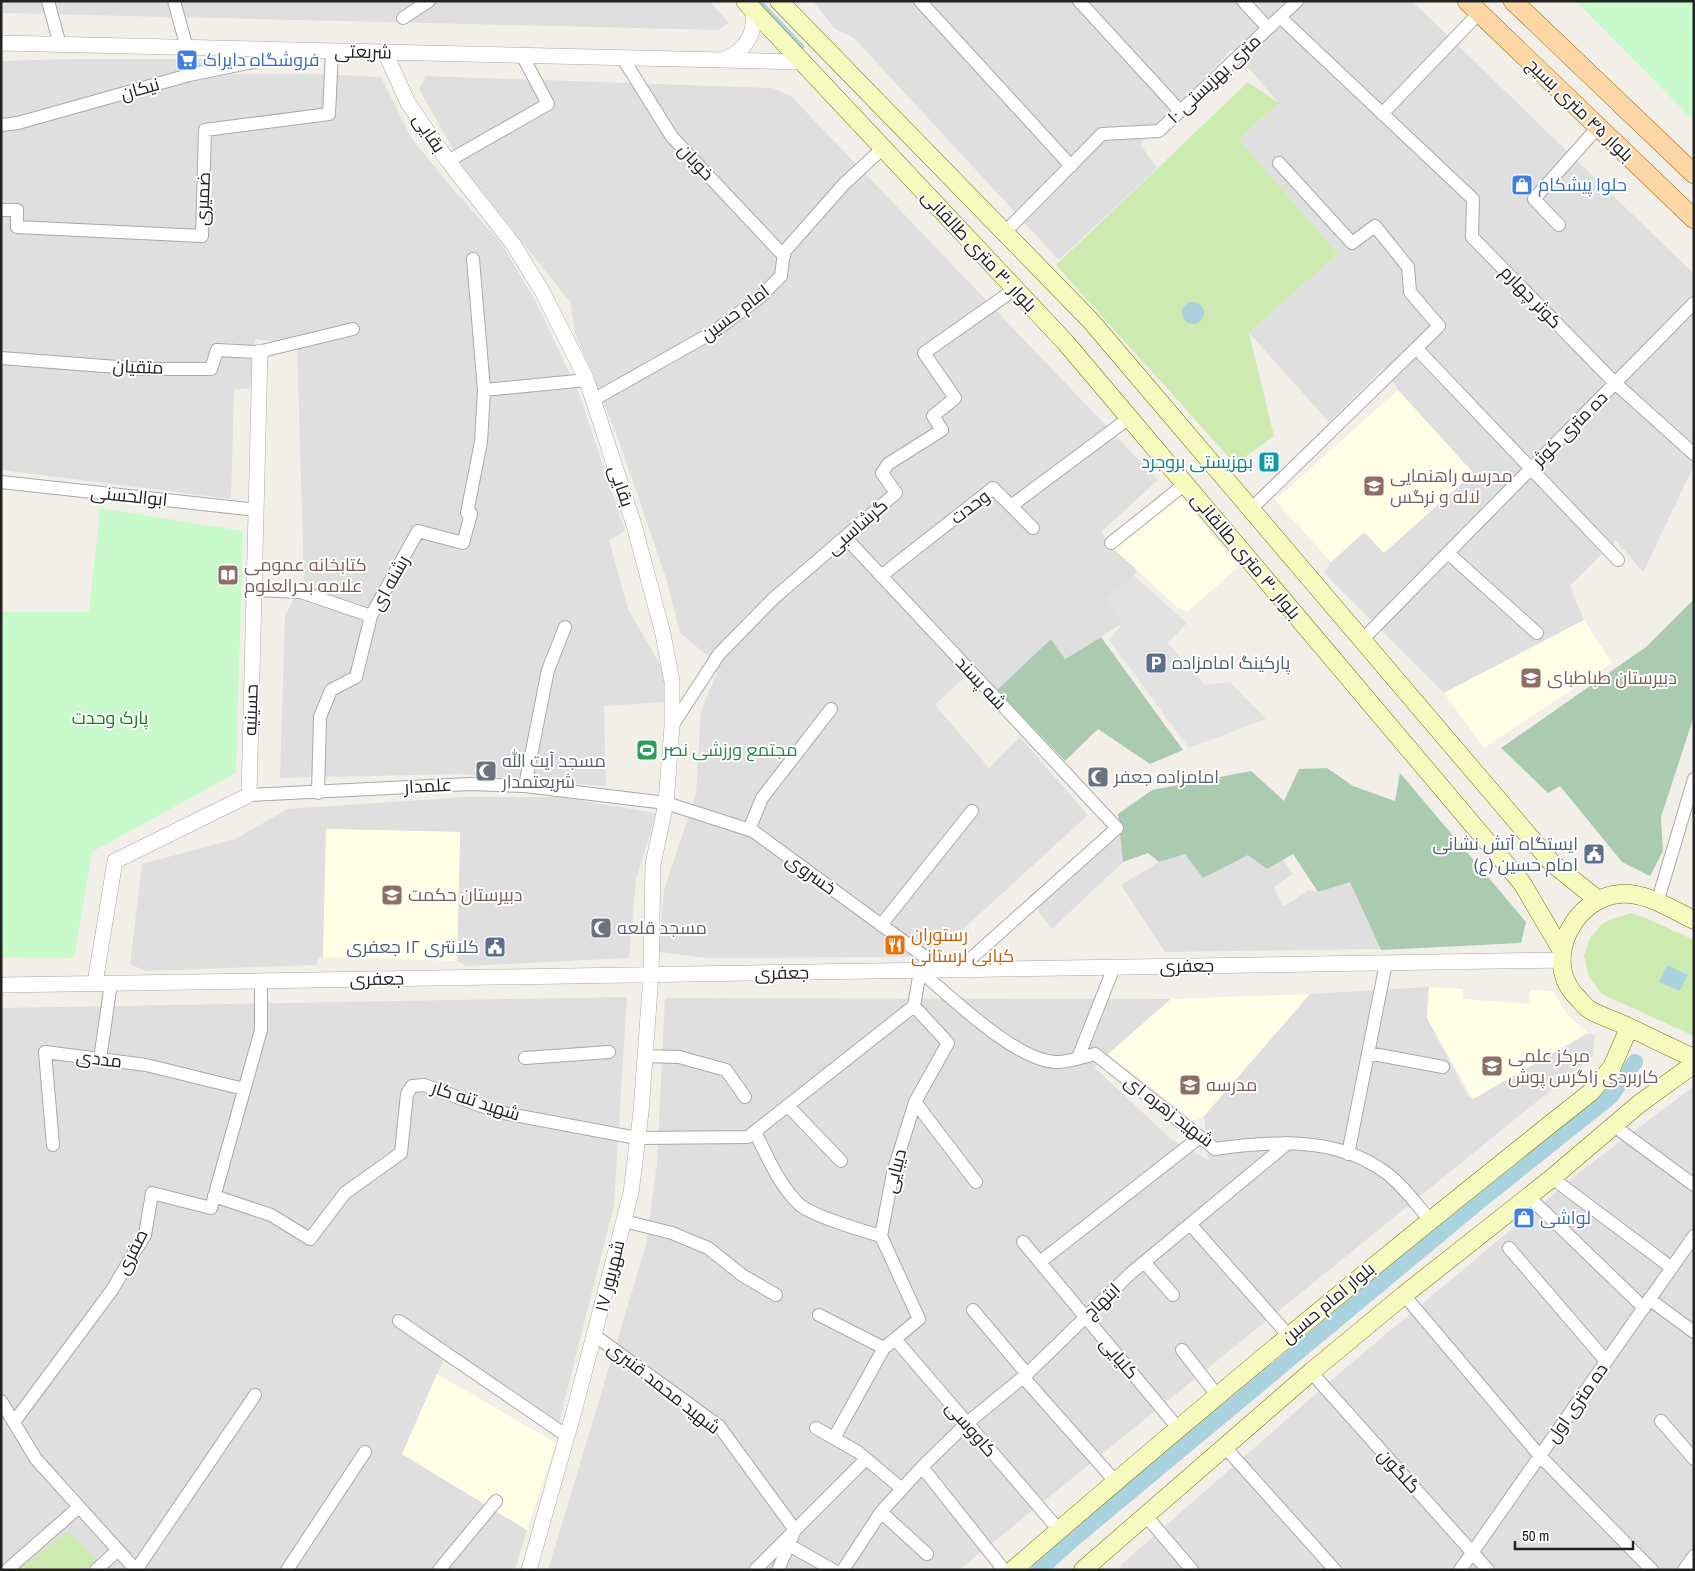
<svg xmlns="http://www.w3.org/2000/svg" width="1695" height="1571" font-family="'Archivo Narrow',Cairo,sans-serif">
<style>
.residential{fill:#e0dfdf}
.education{fill:#ffffe5}
.grass{fill:#cdebb0}
.cemetery{fill:#aacbaf}
.park{fill:#c8facc}
.parking{fill:#e2e2e2}
.water{fill:#aad3df}
.lines{fill:none;stroke-linecap:round;stroke-linejoin:round}
.stream{stroke:#aad3df;stroke-width:5}
.canal{stroke:#aad3df;stroke-width:16}
.minor-casing{stroke:#a9a9a9;stroke-width:14}
.tertiary-casing{stroke:#a9a9a9;stroke-width:16}
.secondary-casing{stroke:#707d05;stroke-width:19}
.primary-casing{stroke:#a06b00;stroke-width:20}
.minor{stroke:#fff;stroke-width:12}
.tertiary{stroke:#fff;stroke-width:15}
.secondary{stroke:#f7fabf;stroke-width:18}
.primary{stroke:#fcd6a4;stroke-width:19}
.labels{text-anchor:middle;stroke-width:4;stroke-linejoin:round;paint-order:stroke}
.street-label{font-size:18px;fill:#222;stroke:#fff}
.shop-label{font-size:18px;fill:#366cbe;stroke:#fff;text-anchor:start}
.culture-label{font-size:18px;fill:#0d838f;stroke:#fff;text-anchor:end}
.education-label{font-size:18px;fill:#785e54;stroke:#fff;text-anchor:start}
.service-label{font-size:18px;fill:#4e5e75;stroke:#fff;text-anchor:end}
.park-label{font-size:18px;fill:#0c8416;stroke:#fff}
.leisure-label{font-size:18px;fill:#27864d;stroke:#fff;text-anchor:start}
.worship-label{font-size:18px;fill:#5b616d;stroke:#fff;text-anchor:start}
.food-label{font-size:18px;fill:#c56008;stroke:#fff;text-anchor:start}
</style>
<rect width="100%" height="100%" fill="#f2efe9"/>
<!-- residential -->
<path class="residential" d="M1,1H709L729,23L718,30L1,13Z
M813,1H1412L1694,274V466L1643,572L1616,540L1570,586L1584,620L1444,693L1324,573L1331,562L1365,532L1384,553L1473,472L1398,390L1384,367L1329,422L1249,333L1338,254L1239,139L1279,103L1232,49L1140,144L1157,168L1059,260L854,38L834,28Z
M76,59H213V77L231,74H318L381,77L412,139L452,188L501,243L536,302L578,391L625,531L609,540L628,609L666,675L665,702L604,706L606,786L461,774L280,778L285,616L304,580L297,345L255,339L253,388L234,390L231,499L1,470V61Z
M426,76L772,88L791,96L1158,480L1101,532L1114,549L1137,570L1134,576L1107,599L1123,623L1064,659L1051,639L997,690L978,668L959,682L935,705L989,768L1020,737L1088,815L950,941L906,957L706,958L659,952L664,890L696,794L701,711L717,673L709,657L680,633L666,578L618,438L575,333L570,302L465,170L419,89Z
M466,797H561L656,813L636,880L629,958L466,966L457,961L460,832L327,829L323,957L319,958L316,965L145,971L130,964L142,864L235,839L288,809Z
M1121,835L1123,862L1052,929L1035,907Z
M1185,853L1203,878L1249,854L1267,869L1283,860L1293,874L1274,887L1283,907L1308,890L1318,892L1350,881L1380,949L1165,952L1121,885L1159,862Z
M1429,987L1427,1018L1468,1096L1473,1099L1588,1033L1595,1035L1593,1056L959,1570H548L646,1245L657,1163L665,998L1171,999L1094,1067L1171,1139L1208,1160L1204,1116L1310,994Z
M627,997L614,1205L559,1423L448,1349L403,1454L527,1530L515,1570H1V1008Z
M1694,1086V1570H1120L1121,1565L1343,1370L1581,1171Z"/>
<!-- education -->
<path class="education" d="M1398,390L1473,473L1384,553L1364,532L1331,562L1275,500Z
M1178,493L1238,567L1187,612L1180,607L1179,609L1114,549Z
M1584,620L1612,663L1484,748L1444,693Z
M326,829L460,832L457,961L323,957Z
M1429,987L1463,989V999L1529,1004L1530,990L1553,991L1567,1014L1588,1033L1473,1099L1427,1018Z
M1310,994L1204,1116L1194,1121L1108,1054L1171,999Z
M437,1374L556,1443L527,1530L402,1454Z"/>
<!-- grass -->
<path class="grass" d="M1248,82L1279,103L1239,139L1338,254L1249,333L1274,436L1235,464L1056,265Z
M1632,913L1648,919L1694,940V1036L1602,994L1589,977L1584,956L1590,938L1601,925L1609,920Z
M68,1531L97,1560L84,1570H18Z"/>
<!-- cemetery -->
<path class="cemetery" d="M1694,599V716L1661,817L1663,851L1650,876L1622,862L1560,786L1548,793L1501,748L1646,647Z
M1101,637L1183,750L1150,764L1098,729L1065,761L997,690L1051,639L1065,659Z
M1327,768L1353,786L1395,801L1400,773L1526,922L1521,943L1381,950L1350,882L1318,892L1293,854L1267,869L1248,855L1203,878L1185,854L1159,862L1148,853L1123,862L1118,814L1152,790L1251,771L1284,801L1299,769Z"/>
<!-- park -->
<path class="park" d="M1576,1H1694V121Z
M100,508L243,531L236,773L92,852L74,958L1,957V612H89Z"/>
<!-- parking -->
<path class="parking" d="M1134,576L1187,623L1168,643L1205,685L1230,682L1266,719L1189,748L1109,640L1123,623L1107,599Z"/>
<!-- water -->
<path class="water" d="M1182 313a11 11 0 1 1 22 0a11 11 0 1 1-22 0Z
M1667,965L1688,975L1680,991L1659,982Z"/>
<g class="lines">
<!-- stream -->
<path class="stream" d="M759,1L802,47"/>
<!-- canal -->
<path class="canal" d="M1039,1570L1071,1541L1482,1199L1610,1097L1635,1062"/>
<!-- minor casing -->
<g class="minor-casing">
<path id="minor" d="M48,1L60,45
M174,1L187,48
M920,1L1071,166
M1079,1L1180,111
M1243,1L1268,28
M1280,17L1473,199L1472,237L1615,383L1694,454
M403,18L429,1
M622,57L672,137L784,256
M1382,114L1479,13
M1,125L18,123L189,75L292,54
M448,161L548,104L522,55
M1,210H17V227L202,236L205,130L329,114L332,51
M1559,225L1534,199L1598,127
M1004,233L1102,134L1159,131L1297,1
M1417,349L1618,560
M1,358L143,369H211L217,350L258,352L353,329
M484,390L587,380
M593,400L715,331L759,298L781,276L784,252L844,184L883,148
M1,482L257,510
M1011,506L1033,528
M1251,509L1439,326L1410,292L1408,267L1375,226L1352,243L1279,163
M846,538L1117,828L958,970
M1111,543L1185,484
M1448,553L1537,633
M881,576L993,488L1011,506L1129,418
M255,590L301,592L371,616
M1362,640L1694,303
M672,726L719,654L774,598L896,493L882,473L888,464L942,430L933,416L955,398L924,353L1015,289
M525,786L548,670L565,627
M318,793L320,717L331,690L356,677L371,616L418,531L463,543L471,514L467,513L481,442L484,390L473,259
M249,795L470,784L525,786L666,803L753,831L943,970
M749,830L762,798L831,709
M1657,903L1694,779
M881,925L972,811
M920,971C951,997 1017,1062 1057,1062C1069,1062 1083,1057 1095,1054L1215,1149C1272,1141 1336,1136 1385,1172C1402,1184 1416,1204 1430,1220
M914,1006L920,971
M1368,1053L1443,1067
M644,1056L679,1057L726,1070L745,1097
M525,1058L609,1052
M1078,1058L1114,967
M100,1059L111,983
M915,1102L976,1182
M789,1107L841,1161
M1614,1126L1694,1185
M755,1132C767,1156 779,1185 799,1204C810,1215 863,1231 881,1236
M53,1145L45,1052L146,1065L244,1089
M1348,1154L1386,963
M1552,1178L1672,1268
M214,1196L271,1215L310,1239L345,1193L401,1153L407,1094L412,1086L424,1085L498,1112L637,1138L748,1137L914,1006
M1529,1197L1644,1308
M624,1221L672,1233L708,1248L742,1275L776,1295
M1190,1224L1289,1336
M1023,1242L1178,1428
M1509,1248L1606,1361
M1040,1262L1200,1137
M1145,1263L1173,1295
M1404,1295L1540,1456L1652,1570
M1649,1299L1694,1332
M973,1310L1027,1374
M819,1315L884,1348
M399,1321L567,1436
M594,1335L719,1426L795,1530L778,1570
M895,1339L919,1319L881,1236L893,1173L915,1102L948,1043L914,1006
M1182,1350L1217,1395
M1311,1372L1488,1570
M1023,1377L1115,1481
M1,1401L36,1459L136,1570L255,1395
M1661,1421L1694,1459
M14,1422L112,1290L135,1251L145,1235L152,1193L211,1208L261,1030V981
M816,1428L858,1452L902,1489
M834,1438L884,1348L895,1339L1059,1530
M1224,1446L1335,1570
M922,1467L1004,1570
M881,1512L927,1554
M1146,1516L1192,1570
M789,1545L833,1570
M7,1570L79,1507
M96,1570L118,1550
M287,1570L365,1452
M439,1570L496,1501
M755,1570L866,1459
M843,1570L881,1512L922,1467L966,1424L1027,1374L1131,1273L1288,1143
M1460,1570L1694,1236
M1684,1570L1694,1556"/>
</g>
<!-- tertiary casing -->
<g class="tertiary-casing">
<path id="tertiary" d="M1,43L802,62
M385,52L408,103L448,161L513,244L542,291L586,378L634,525L663,634L672,682V726L666,803L653,864L651,975L641,1112L631,1193L575,1408L529,1570
M725,59C746,50 756,34 753,11
M95,983L115,861L249,795L260,352
M1,985L1563,960"/>
</g>
<!-- secondary casing -->
<g class="secondary-casing">
<path id="secondary" d="M745,1L1066,343L1522,883L1562,951
M779,1L1090,320L1552,863L1598,900
M1694,920C1671,909 1646,892 1620,894C1575,897 1543,958 1574,994C1578,998 1583,1004 1587,1008C1597,1015 1611,1019 1622,1024C1646,1035 1669,1047 1694,1058
M1013,1570C1202,1406 1395,1247 1591,1092L1612,1067L1629,1028
M1083,1570L1311,1372L1404,1295L1552,1178L1639,1104L1694,1064"/>
</g>
<!-- primary casing -->
<g class="primary-casing">
<path id="primary" d="M1467,1L1694,219
M1513,1L1694,174"/>
</g>
<!-- minor -->
<use href="#minor" class="minor"/>
<!-- tertiary -->
<use href="#tertiary" class="tertiary"/>
<!-- secondary -->
<use href="#secondary" class="secondary"/>
<!-- primary -->
<use href="#primary" class="primary"/>
</g>
<!-- icons -->
<defs>
<g id="supermarket-square" transform="scale(1.125)"><rect x="-9" y="-9" width="18" height="18" rx="4" fill="#3f7fe0" stroke="#fff"/><path d="M-6-5.5h2.5l.6 2H6L4.5 2H-2.5L-4.4-4H-6ZM-1.5 3.2a1.3 1.3 0 1 0 .1 0ZM3 3.2a1.3 1.3 0 1 0 .1 0Z" fill="#fff"/></g>
<g id="shop-square" transform="scale(1.125)"><rect x="-9" y="-9" width="18" height="18" rx="4" fill="#3f7fe0" stroke="#fff"/><path d="M-5-2.5h2.3a2.7 3.5 0 0 1 5.4 0H5L5.5 6h-11ZM-1.5-2.5h3a1.5 2.3 0 0 0-3 0Z" fill="#fff"/></g>
<g id="building-square" transform="scale(1.125)"><rect x="-9" y="-9" width="18" height="18" rx="4" fill="#0f9aa8" stroke="#fff"/><path d="M-4-6H4V6H1V3H-1V6H-4ZM-2.5-4.3h1.7v1.8h-1.7ZM.8-4.3h1.7v1.8H.8ZM-2.5-1h1.7V.8h-1.7ZM.8-1h1.7V.8H.8Z" fill="#fff"/></g>
<g id="school-square" transform="scale(1.125)"><rect x="-9" y="-9" width="18" height="18" rx="4" fill="#8d6e63" stroke="#fff"/><path d="M0-5L7-2L0 1L-7-2ZM-4 1L0 2.5L4 1V4Q0 6-4 4Z" fill="#fff"/></g>
<g id="library-square" transform="scale(1.125)"><rect x="-9" y="-9" width="18" height="18" rx="4" fill="#8d6e63" stroke="#fff"/><path d="M-6-4Q-3-5.5-.7-3.5V5Q-3 3-6 4ZM6-4Q3-5.5 .7-3.5V5Q3 3 6 4Z" fill="#fff"/></g>
<g id="parking-square" transform="scale(1.125)"><rect x="-9" y="-9" width="18" height="18" rx="4" fill="#5c6f8a" stroke="#fff"/><path d="M-3.5-5.5H1a3.5 3.5 0 0 1 0 7H-1V5.5H-3.5ZM-1-3.4V-.6H.8a1.4 1.4 0 0 0 0-2.8Z" fill="#fff"/></g>
<g id="stadium-square" transform="scale(1.125)"><rect x="-9" y="-9" width="18" height="18" rx="4" fill="#2e9e5b" stroke="#fff"/><path d="M0-5a6.5 5 0 1 0 0 10a6.5 5 0 1 0 0-10ZM-3.5-1.8h7v3.6h-7Z" fill="#fff"/></g>
<g id="mosque-square" transform="scale(1.125)"><rect x="-9" y="-9" width="18" height="18" rx="4" fill="#6b7280" stroke="#fff"/><path d="M3.5-4.9A6 6 0 1 0 3.5 4.9A5 5 0 1 1 3.5-4.9Z" fill="#fff"/></g>
<g id="civic-square" transform="scale(1.125)"><rect x="-9" y="-9" width="18" height="18" rx="4" fill="#5c6f8a" stroke="#fff"/><path d="M-.6-6.5H3V-4.5H.6V-3L4-1V1h2V6H-6V1h2V-1L-.6-3ZM-1.2 2.5V6h2.4V2.5Z" fill="#fff"/></g>
<g id="restaurant-square" transform="scale(1.125)"><rect x="-9" y="-9" width="18" height="18" rx="4" fill="#e8710a" stroke="#fff"/><path d="M-5-6h1v4h1v-4h1v4h1v-4h1v5L-1.5 .5V6h-2V.5L-5-1ZM5-6V6H3V1.5H1.5Q1.5-4 5-6Z" fill="#fff"/></g>
<g id="university-square" transform="scale(1.125)"><rect x="-9" y="-9" width="18" height="18" rx="4" fill="#8d6e63" stroke="#fff"/><path d="M0-5L7-2L0 1L-7-2ZM-4 1L0 2.5L4 1V4Q0 6-4 4Z" fill="#fff"/></g>
</defs>
<g fill-rule="evenodd">
<use href="#supermarket-square" x="187" y="60"/>
<use href="#shop-square" x="1522" y="185"/>
<use href="#building-square" x="1269" y="462"/>
<use href="#school-square" x="1374" y="486"/>
<use href="#library-square" x="228" y="575"/>
<use href="#parking-square" x="1156" y="663"/>
<use href="#school-square" x="1531" y="678"/>
<use href="#stadium-square" x="647" y="750"/>
<use href="#mosque-square" x="486" y="771"/>
<use href="#mosque-square" x="1098" y="777"/>
<use href="#civic-square" x="1594" y="854"/>
<use href="#school-square" x="392" y="895"/>
<use href="#mosque-square" x="601" y="928"/>
<use href="#restaurant-square" x="895" y="945"/>
<use href="#civic-square" x="495" y="947"/>
<use href="#university-square" x="1492" y="1066"/>
<use href="#school-square" x="1190" y="1085"/>
<use href="#shop-square" x="1524" y="1218"/>
</g>
<g class="labels">
<!-- street labels -->
<g class="street-label">
<text transform="translate(363 52) rotate(1)" y="6">شریعتی</text>
<text transform="translate(1214 79) rotate(-43)" y="6">۱۰ متری بهزیستی</text>
<text transform="translate(140 89) rotate(-16)" y="6">نیکان</text>
<text transform="translate(1580 110) rotate(44)" y="6">بلوار ۴۵ متری بسیج</text>
<text transform="translate(429 133) rotate(56)" y="6">بقایی</text>
<text transform="translate(696 162) rotate(47)" y="6">خوبان</text>
<text transform="translate(203 199) rotate(-88)" y="6">ضمیری</text>
<text transform="translate(979 251) rotate(47)" y="6">بلوار ۳۰ متری طالقانی</text>
<text transform="translate(1531 297) rotate(46)" y="6">کوثر چهارم</text>
<text transform="translate(735 313) rotate(-37)" y="6">امام حسین</text>
<text transform="translate(138 367) rotate(2)" y="6">متقیان</text>
<text transform="translate(1570 429) rotate(-45)" y="6">ده متری کوثر</text>
<text transform="translate(621 486) rotate(71)" y="6">بقایی</text>
<text transform="translate(129 496) rotate(6)" y="6">ابوالحسنی</text>
<text transform="translate(970 507) rotate(-37)" y="6">وحدت</text>
<text transform="translate(857 527) rotate(-41)" y="6">گرشاسبی</text>
<text transform="translate(1246 556) rotate(50)" y="6">بلوار ۳۰ متری طالقانی</text>
<text transform="translate(390 583) rotate(-61)" y="6">رشنه ای</text>
<text transform="translate(981 683) rotate(47)" y="6">شه پسند</text>
<text transform="translate(251 710) rotate(-88)" y="6">حسینیه</text>
<text transform="translate(428 786) rotate(-3)" y="6">علمدار</text>
<text transform="translate(811 874) rotate(36)" y="6">خسروی</text>
<text transform="translate(1187 966) rotate(-1)" y="6">جعفری</text>
<text transform="translate(782 973) rotate(-1)" y="6">جعفری</text>
<text transform="translate(377 979) rotate(-1)" y="6">جعفری</text>
<text transform="translate(99 1059) rotate(7)" y="6">مددی</text>
<text transform="translate(476 1101) rotate(18)" y="6">شهید تنه کار</text>
<text transform="translate(1169 1111) rotate(37)" y="6">شهید زهره ای</text>
<text transform="translate(895 1171) rotate(-76)" y="6">دیبایی</text>
<text transform="translate(132 1252) rotate(-63)" y="6">صفری</text>
<text transform="translate(610 1276) rotate(-76)" y="6">۱۷ شهریور</text>
<text transform="translate(1102 1301) rotate(-44)" y="6">ابتهاج</text>
<text transform="translate(1328 1303) rotate(-40)" y="6">بلوار امام حسین</text>
<text transform="translate(1119 1358) rotate(50)" y="6">کلیایی</text>
<text transform="translate(664 1388) rotate(38)" y="6">شهید محمد قنبری</text>
<text transform="translate(1577 1403) rotate(-55)" y="6">ده متری اول</text>
<text transform="translate(971 1429) rotate(49)" y="6">کاووسی</text>
<text transform="translate(1399 1471) rotate(48)" y="6">گلگون</text>
</g>
<!-- shop labels -->
<g class="shop-label">
<text x="203" y="66">فروشگاه دایراک</text>
<text x="1538" y="191">حلوا پیشکام</text>
<text x="1540" y="1224">لواشی</text>
</g>
<!-- culture labels -->
<g class="culture-label">
<text x="1253" y="468">بهزیستی بروجرد</text>
</g>
<!-- education labels -->
<g class="education-label">
<text x="1390" y="482">مدرسه راهنمایی<tspan x="1390" dy="21">لاله و نرگس</tspan></text>
<text x="244" y="571">کتابخانه عمومی<tspan x="244" dy="21">علامه بحرالعلوم</tspan></text>
<text x="1547" y="684">دبیرستان طباطبای</text>
<text x="408" y="901">دبیرستان حکمت</text>
<text x="1508" y="1062">مرکز علمی<tspan x="1508" dy="21">کاربردی زاگرس پوش</tspan></text>
<text x="1206" y="1091">مدرسه</text>
</g>
<!-- service labels -->
<g class="service-label">
<text x="1172" y="669" text-anchor="start">پارکینگ امامزاده</text>
<text x="1578" y="850">ایستگاه آتش نشانی<tspan x="1578" dy="21">امام حسین (ع)</tspan></text>
<text x="479" y="953">کلانتری ۱۲ جعفری</text>
</g>
<!-- park labels -->
<g class="park-label">
<text x="110" y="724">پارک وحدت</text>
</g>
<!-- leisure labels -->
<g class="leisure-label">
<text x="663" y="756">مجتمع ورزشی نصر</text>
</g>
<!-- worship labels -->
<g class="worship-label">
<text x="502" y="767">مسجد آیت الله<tspan x="502" dy="21">شریعتمدار</tspan></text>
<text x="1114" y="783">امامزاده جعفر</text>
<text x="617" y="934">مسجد قلعه</text>
</g>
<!-- food labels -->
<g class="food-label">
<text x="911" y="941">رستوران<tspan x="911" dy="21">کبابی لرستانی</tspan></text>
</g>
</g>
<!-- border -->
<rect width="1695" height="1571" fill="none" stroke="#222222" stroke-width="5"/>
<!-- scale -->
<path d="M1515 1541v8h118v-8" fill="none" stroke="#222222" stroke-width="2.5"/>
<text x="1522" y="1541" font-size="15" fill="#222222" stroke="#ffffff" stroke-width="4" paint-order="stroke">50 m</text>
</svg>
